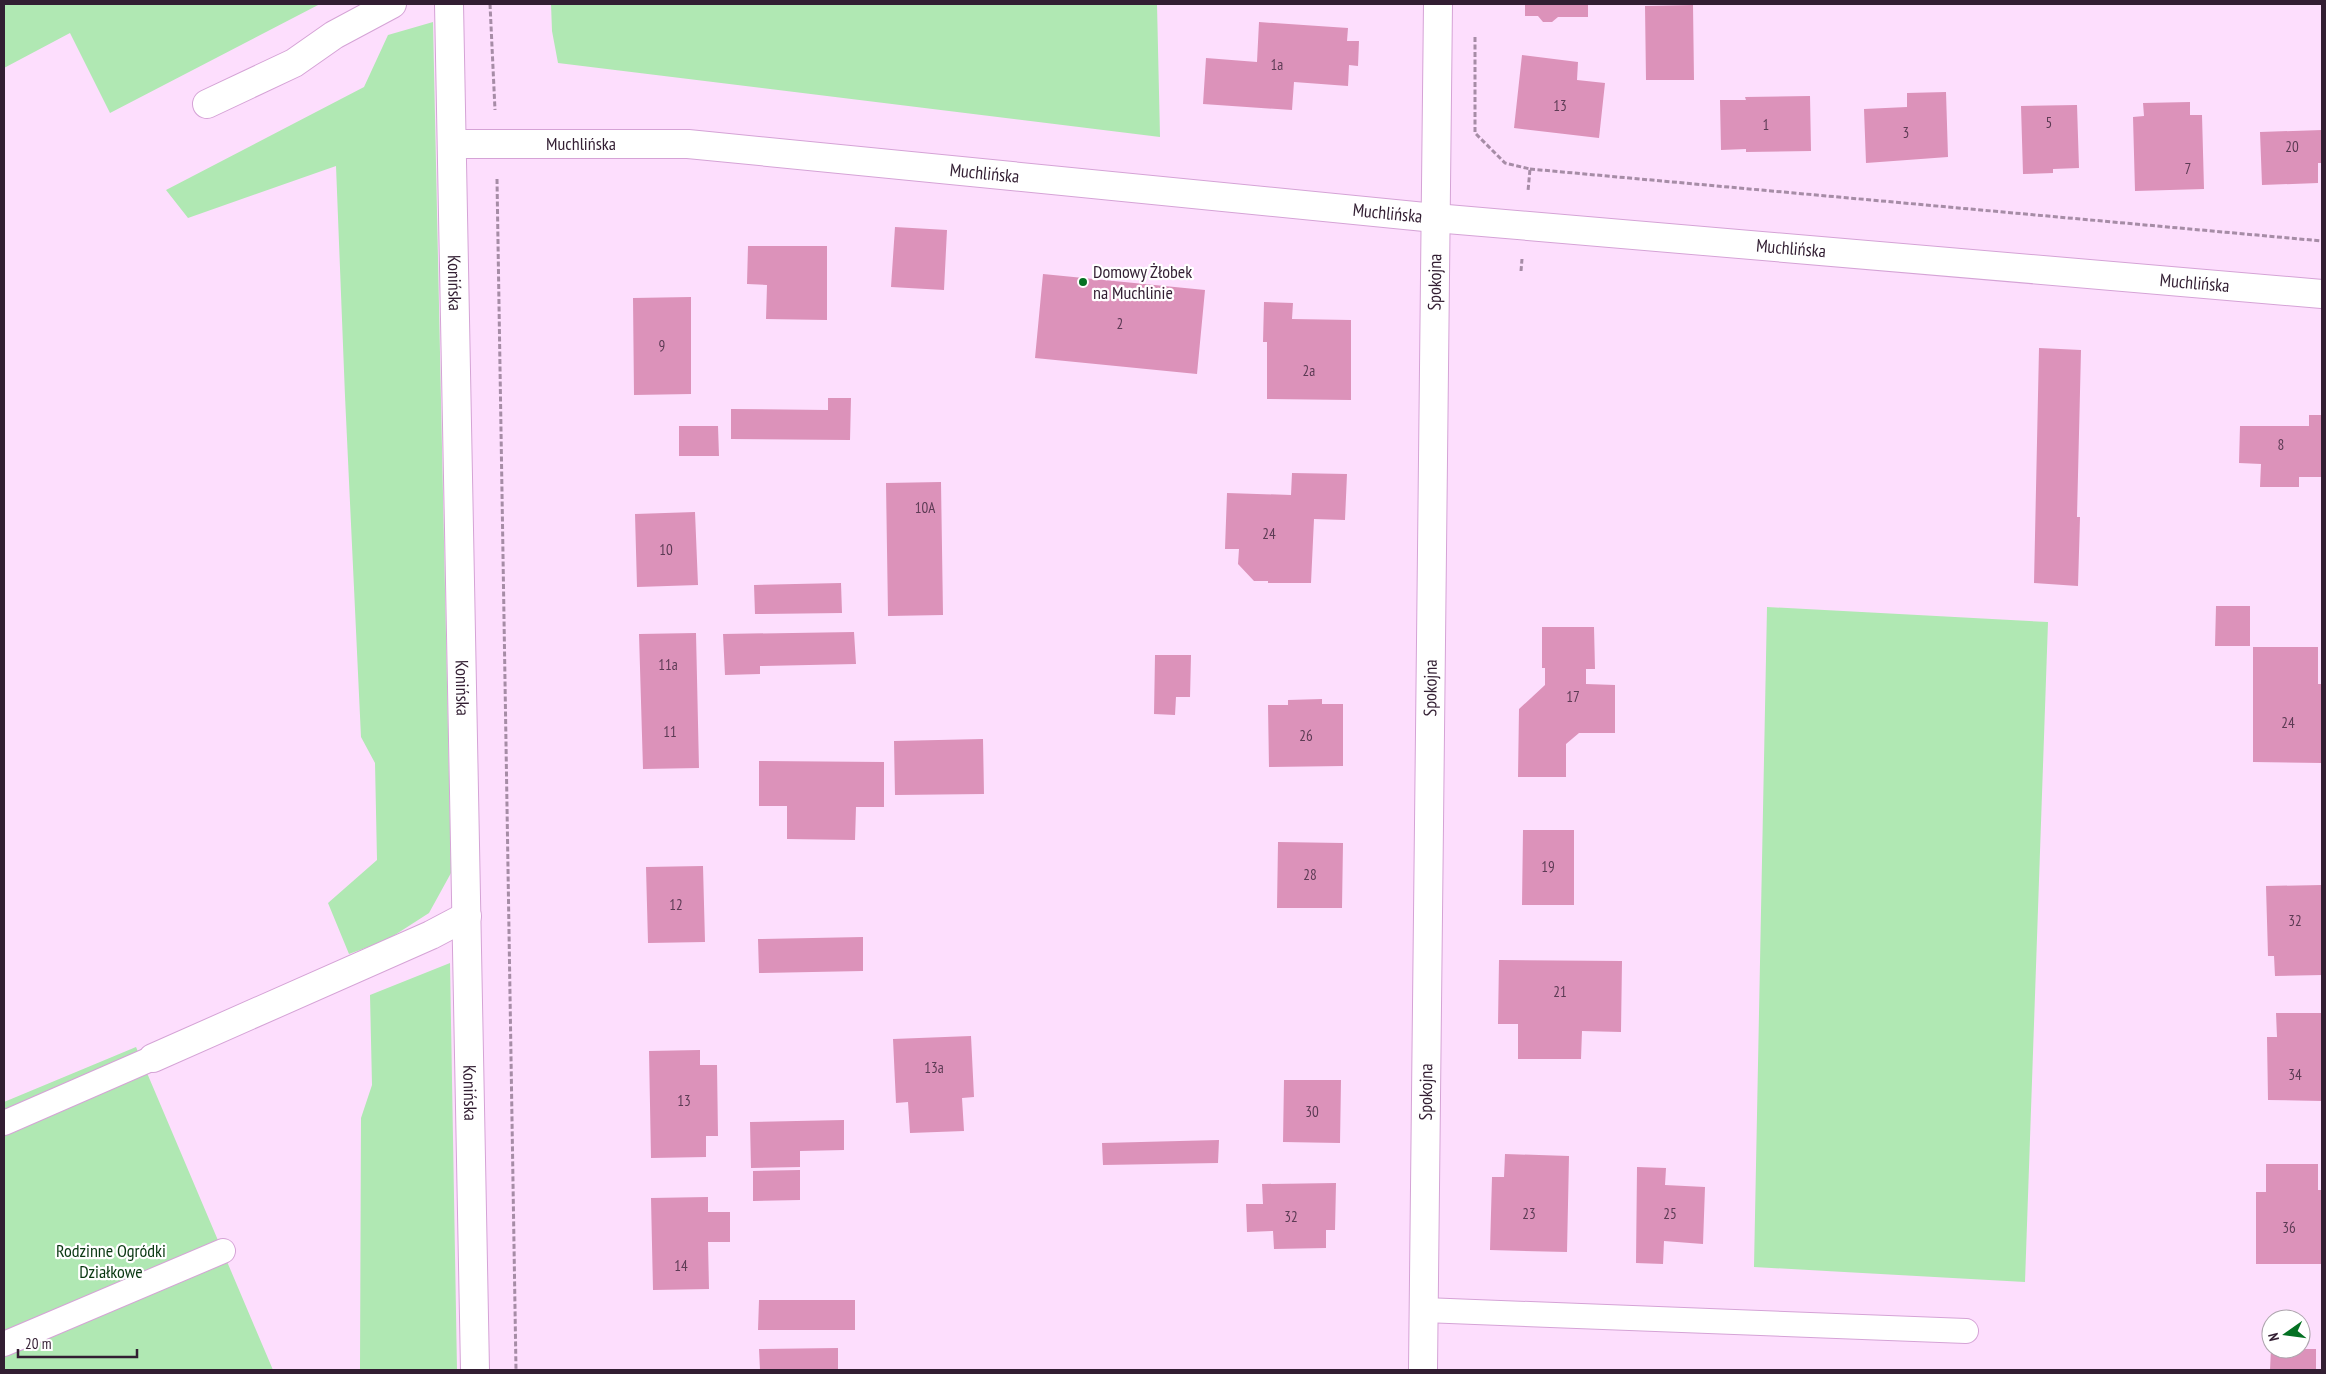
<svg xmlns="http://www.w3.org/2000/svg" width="2326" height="1374" font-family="'PT Sans Narrow',sans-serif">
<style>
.green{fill:#b0e8b3}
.building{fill:#dc92ba}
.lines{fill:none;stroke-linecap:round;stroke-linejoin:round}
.service-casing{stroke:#d5a3d6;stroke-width:26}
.minor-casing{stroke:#d5a3d6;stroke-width:30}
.primary-casing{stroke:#d5a3d6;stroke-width:30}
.path{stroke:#a68ca6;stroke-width:3;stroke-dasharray:5 2.5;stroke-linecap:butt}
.service{stroke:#fff;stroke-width:24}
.minor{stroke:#fff;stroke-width:28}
.primary{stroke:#fff;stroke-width:28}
.poi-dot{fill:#047123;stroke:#fff;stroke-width:2}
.labels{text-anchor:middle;stroke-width:4.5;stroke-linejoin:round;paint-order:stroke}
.number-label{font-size:15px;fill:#5c3b54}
.street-label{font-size:18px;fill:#321e32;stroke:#fff}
.poi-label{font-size:18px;fill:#321e32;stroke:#fff;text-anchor:start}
.park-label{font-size:18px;fill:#0a3812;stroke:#fff}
</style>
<rect width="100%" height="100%" fill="#fddefd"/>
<!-- green -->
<path class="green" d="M4,4H320L110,113L70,33L4,68Z
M551,4H1157L1160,137L558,63L552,31Z
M433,22L451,873L429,913L387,940L349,954L328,903L377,860L375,763L361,737L345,396L336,166L188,218L166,190L364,87L388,35Z
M1767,607L2048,622L2025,1282L1754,1267Z
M450,963L457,1370H360L361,1118L372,1085L370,995Z
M136,1047L273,1370H4V1102Z"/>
<!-- building -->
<path class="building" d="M1525,4H1588V17H1558L1552,22H1543L1538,16H1525Z
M1693,5L1694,80H1646L1645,6Z
M1259,22L1348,28L1347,41H1359L1358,66L1349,65L1348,86L1294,82L1292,110L1203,104L1206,58L1257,62Z
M1522,55L1578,62L1577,80L1605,83L1599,138L1514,128Z
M1946,92L1948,157L1866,163L1864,109L1907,107V93Z
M1810,96L1811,151L1746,152V149L1721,150L1720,100H1746L1745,97Z
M2190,102V115H2202L2204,189L2135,191L2133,117L2144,116L2143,103Z
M2077,105L2079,168L2053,169V173L2023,174L2021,106Z
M2322,130V163H2318V183L2262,185L2260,132Z
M895,227L947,230L944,290L891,287Z
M748,246H827V320L766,319L767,285L747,284Z
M1043,274L1205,290L1197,374L1035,358Z
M691,297V394L634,395L633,298Z
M1264,302L1293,303L1292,319L1351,320V400L1267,399V342H1263Z
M2039,348L2081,350L2077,517H2080L2078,586L2034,583Z
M828,398H851L850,440L731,439V409L828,410Z
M2309,415H2322V477H2299V487H2260L2261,464L2239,463L2240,426H2309Z
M679,426H718L719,456H679Z
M1292,473L1347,474L1345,520L1314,519L1311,583H1268V581H1254L1238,564L1239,549H1225L1227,493L1291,495Z
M941,482L943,615L888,616L886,483Z
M695,512L698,585L637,587L635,514Z
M841,583L842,613L755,614L754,585Z
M2216,606H2250V646H2215Z
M1542,627H1594L1595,669H1586V684L1615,685V733H1579L1566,744V777H1518L1519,709L1545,685V668H1542Z
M854,632L856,664L760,666V674L725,675L723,634Z
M696,633L699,768L643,769L639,634Z
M2253,647H2318V684H2322V763L2253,762Z
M1155,655H1191L1190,697H1176L1175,715L1154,714Z
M1322,699V704H1343V766L1269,767L1268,705H1288V700Z
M983,739L984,794L895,795L894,741Z
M759,761L884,762V807H856L855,840L787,839V806H759Z
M1523,830H1574V905H1522Z
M1278,842L1343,843L1342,908H1277Z
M703,866L705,942L648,943L646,867Z
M2322,885V975L2275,976L2274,956H2268L2266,886Z
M863,937V971L759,973L758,939Z
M1499,960L1622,961L1621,1032L1582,1031L1581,1059H1518V1024H1498Z
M2276,1013H2321L2322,1101L2268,1100L2267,1037H2277Z
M971,1036L974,1097L962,1098L964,1131L910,1133L908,1102L896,1103L893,1039Z
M700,1050V1065H717L718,1136H706V1157L651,1158L649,1051Z
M1284,1080H1341L1340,1143L1283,1142Z
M844,1120V1150L800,1151V1167L751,1168L750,1122Z
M1219,1140L1218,1163L1103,1165L1102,1143Z
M1505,1154L1569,1156L1567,1252L1490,1250L1492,1177H1504Z
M2266,1164H2318V1190H2322V1264H2256V1192H2266Z
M1637,1167L1666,1168L1665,1185L1705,1187L1703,1244L1664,1241L1663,1264L1636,1263Z
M800,1170V1200L753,1201V1171Z
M1336,1183L1335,1230H1326V1248L1274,1249L1273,1231L1247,1232L1246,1204H1263L1262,1184Z
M708,1197V1212H730V1242H708L709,1289L653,1290L651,1198Z
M759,1300H855V1330H758Z
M838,1348V1370H760L759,1349Z
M2271,1349H2316V1370H2270Z"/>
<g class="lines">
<!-- service casing -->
<g class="service-casing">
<path id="service" d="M4,1123L153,1058
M1424,1310L1966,1331
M4,1344L223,1251"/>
</g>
<!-- minor casing -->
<g class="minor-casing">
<g id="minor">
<path d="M207,104L294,63L334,35L392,4"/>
<path id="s1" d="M452,144H688L1435,218L2322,294"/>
<path d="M153,1058L431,935L467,916"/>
<path id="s2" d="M1423,1370L1438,4"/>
</g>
</g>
<!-- primary casing -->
<g class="primary-casing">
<g id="primary">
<path id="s3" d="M449,4L475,1370"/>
</g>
</g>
<!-- path -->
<path class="path" d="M490,4L495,110
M1475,37V133L1505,163L1530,169L1528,191
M1530,169L2322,241
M497,179L516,1370
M1521,271L1522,259"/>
<!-- service -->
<use href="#service" class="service"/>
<!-- minor -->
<use href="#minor" class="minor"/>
<!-- primary -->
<use href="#primary" class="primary"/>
</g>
<!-- markers -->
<circle class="poi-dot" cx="1083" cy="282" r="5"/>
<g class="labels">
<!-- number labels -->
<g class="number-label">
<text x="1277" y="70">1a</text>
<text x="1560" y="111">13</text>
<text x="2049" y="128">5</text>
<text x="1766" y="130">1</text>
<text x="1906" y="138">3</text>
<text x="2292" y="152">20</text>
<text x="2188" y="174">7</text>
<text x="1120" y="329">2</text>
<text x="662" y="351">9</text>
<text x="1309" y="376">2a</text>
<text x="2281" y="450">8</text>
<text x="925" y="513">10A</text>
<text x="1269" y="539">24</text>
<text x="666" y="555">10</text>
<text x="668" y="670">11a</text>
<text x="1573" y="702">17</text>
<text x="2288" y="728">24</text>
<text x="670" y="737">11</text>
<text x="1306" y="741">26</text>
<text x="1548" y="872">19</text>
<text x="1310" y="880">28</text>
<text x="676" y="910">12</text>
<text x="2295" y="926">32</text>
<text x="1560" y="997">21</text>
<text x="934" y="1073">13a</text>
<text x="2295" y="1080">34</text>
<text x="684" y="1106">13</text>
<text x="1312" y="1117">30</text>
<text x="1529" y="1219">23</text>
<text x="1670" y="1219">25</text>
<text x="1291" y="1222">32</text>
<text x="2289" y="1233">36</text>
<text x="681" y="1271">14</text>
</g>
<!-- street labels -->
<g class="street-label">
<text dy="6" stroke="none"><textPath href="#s1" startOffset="129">Muchlińska</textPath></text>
<text dy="6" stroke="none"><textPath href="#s1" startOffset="534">Muchlińska</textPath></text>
<text dy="6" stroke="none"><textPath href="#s1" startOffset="939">Muchlińska</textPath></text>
<text dy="6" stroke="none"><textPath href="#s1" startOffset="1344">Muchlińska</textPath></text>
<text dy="6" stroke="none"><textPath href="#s3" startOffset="279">Konińska</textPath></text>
<text dy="6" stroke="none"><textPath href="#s2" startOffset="1088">Spokojna</textPath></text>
<text dy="6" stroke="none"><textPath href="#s1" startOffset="1749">Muchlińska</textPath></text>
<text dy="6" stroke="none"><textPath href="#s3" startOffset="684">Konińska</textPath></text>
<text dy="6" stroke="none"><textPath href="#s2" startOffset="682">Spokojna</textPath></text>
<text dy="6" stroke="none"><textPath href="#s3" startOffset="1089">Konińska</textPath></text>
<text dy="6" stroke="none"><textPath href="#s2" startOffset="278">Spokojna</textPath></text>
</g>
<!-- poi labels -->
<g class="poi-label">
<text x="1093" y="278">Domowy Żłobek<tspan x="1093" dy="21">na Muchlinie</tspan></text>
</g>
<!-- park labels -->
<g class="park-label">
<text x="111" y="1257">Rodzinne Ogródki<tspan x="111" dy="21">Działkowe</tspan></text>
</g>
</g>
<!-- border -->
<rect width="2326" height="1374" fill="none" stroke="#321e32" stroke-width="10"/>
<!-- north arrow -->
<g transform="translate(2286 1334) rotate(256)"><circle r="24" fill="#ffffff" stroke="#ada5ad"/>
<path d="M0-4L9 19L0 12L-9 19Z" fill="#047123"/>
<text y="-8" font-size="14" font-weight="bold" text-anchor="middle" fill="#321e32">N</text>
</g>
<!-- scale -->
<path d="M18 1349v8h119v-8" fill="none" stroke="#321e32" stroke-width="2.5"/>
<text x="25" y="1349" font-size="15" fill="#321e32" stroke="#ffffff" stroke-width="4" paint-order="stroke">20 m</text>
</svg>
